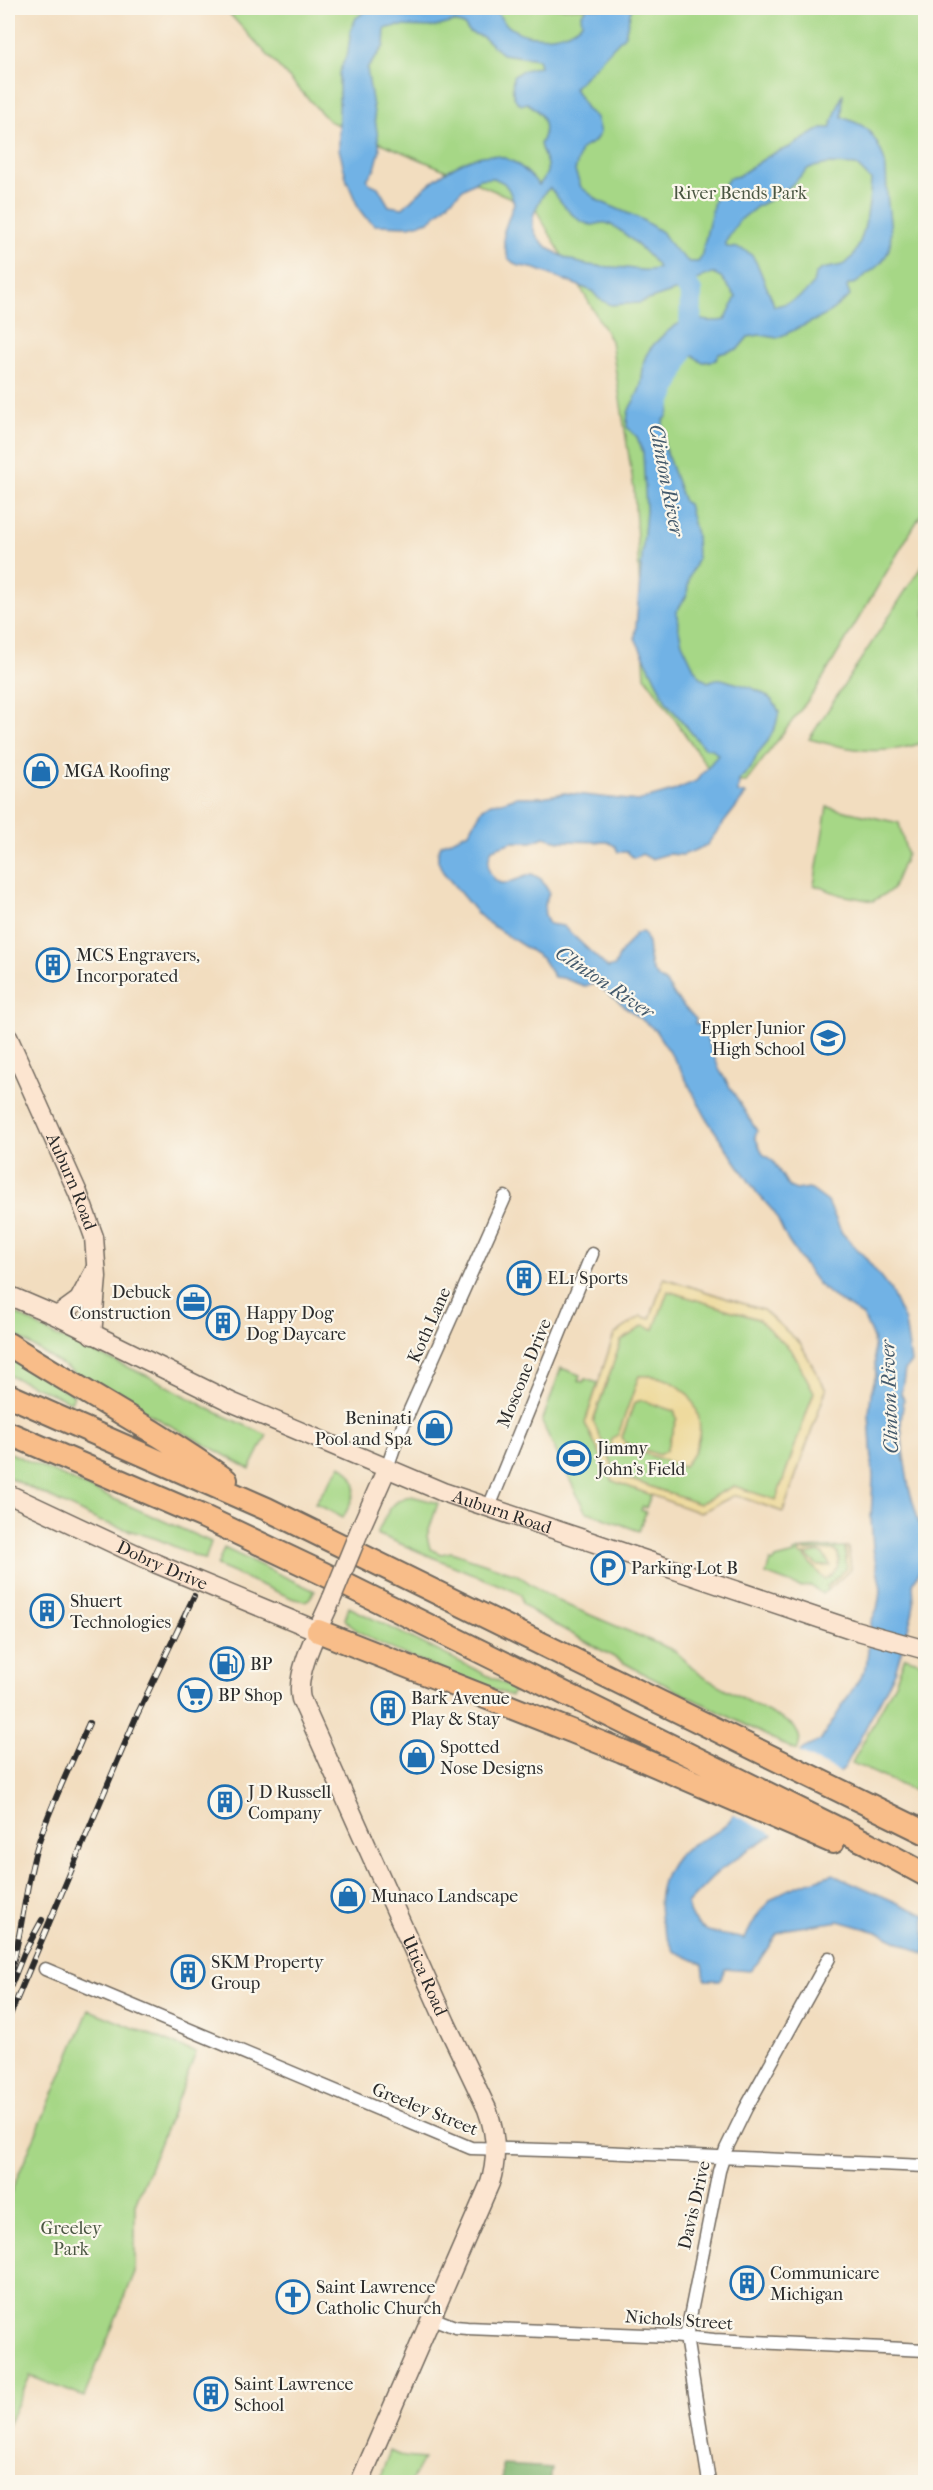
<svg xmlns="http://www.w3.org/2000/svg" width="933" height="2490" font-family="'IM FELL French Canon',serif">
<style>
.green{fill:#a6d786;stroke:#688158;stroke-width:1.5;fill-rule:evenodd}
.forest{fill:#84b873;stroke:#58724f;stroke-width:1.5}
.sand{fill:#eeda9e;stroke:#8c8264;stroke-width:1.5;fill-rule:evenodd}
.water{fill:#71b2e5;stroke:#4e6e88;stroke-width:1.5;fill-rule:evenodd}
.pier{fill:#f2ddbf}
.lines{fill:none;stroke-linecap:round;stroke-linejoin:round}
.river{stroke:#71b2e5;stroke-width:22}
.street-casing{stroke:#71695f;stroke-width:15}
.secondary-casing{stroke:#71695f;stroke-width:21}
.highway-casing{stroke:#71695f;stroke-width:26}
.street{stroke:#fff;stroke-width:12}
.secondary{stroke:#fce5d0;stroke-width:18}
.highway{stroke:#f8bd89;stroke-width:22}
.rail-casing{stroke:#2b2b2b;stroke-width:6}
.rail{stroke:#fbf7ec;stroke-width:4;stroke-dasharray:11;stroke-linecap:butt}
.secondary-bridge-casing{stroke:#71695f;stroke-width:21;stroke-linecap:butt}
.secondary-bridge{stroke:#fce5d0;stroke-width:18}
.labels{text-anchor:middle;stroke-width:4.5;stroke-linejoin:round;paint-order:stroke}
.park-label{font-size:18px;fill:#4a5642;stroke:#fbf7ec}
.poi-label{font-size:18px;fill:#2b2b2b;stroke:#fbf7ec;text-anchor:start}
.street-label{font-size:18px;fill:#2b2b2b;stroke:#fbf7ec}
.water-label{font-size:20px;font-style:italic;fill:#445a6c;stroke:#fbf7ec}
</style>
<rect width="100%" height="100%" fill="#fbf7ec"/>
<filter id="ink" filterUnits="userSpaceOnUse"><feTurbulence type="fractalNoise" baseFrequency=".0167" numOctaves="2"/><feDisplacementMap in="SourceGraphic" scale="12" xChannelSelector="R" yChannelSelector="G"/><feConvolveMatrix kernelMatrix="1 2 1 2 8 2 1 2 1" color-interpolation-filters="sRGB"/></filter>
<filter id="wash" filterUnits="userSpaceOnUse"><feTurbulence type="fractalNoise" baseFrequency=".008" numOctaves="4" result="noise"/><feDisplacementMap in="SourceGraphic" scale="24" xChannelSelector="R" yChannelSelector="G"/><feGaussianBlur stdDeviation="1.35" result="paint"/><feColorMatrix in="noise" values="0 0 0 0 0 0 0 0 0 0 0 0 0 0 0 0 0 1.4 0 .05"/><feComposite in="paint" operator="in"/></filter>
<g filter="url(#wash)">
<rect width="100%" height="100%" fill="#f2ddbf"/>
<!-- green -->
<path class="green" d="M224,8H925V508L815,691L746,782L717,781L645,676L634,489L611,341L535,208L329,121Z
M925,561V742C882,757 851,750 809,739Z
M827,807L899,823L907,854L892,890L873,901L841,895L814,885Z
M668,1290L758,1319L792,1351L814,1392L776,1501L734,1486L699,1504L617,1475L593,1422L621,1341L643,1326L654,1329ZM639,1376C670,1374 687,1387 695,1416C697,1423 701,1431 699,1439C696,1450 690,1458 683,1467L624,1446L620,1449H614Z
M8,1309L52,1334L155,1379L211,1410L267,1435L250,1469L83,1378L8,1331Z
M8,1354L74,1395L71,1402L8,1375Z
M561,1368L580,1375L578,1380L583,1382L585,1379L598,1383L585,1423L613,1481L651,1495L646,1508L643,1506L641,1510L646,1512L639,1531L585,1511L546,1431L542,1422Z
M641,1400L674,1411L677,1418L666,1452L659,1456L625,1443L622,1437L634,1403Z
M8,1452L211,1542L205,1560L157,1539L99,1521L8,1477Z
M341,1465C364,1483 354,1496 343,1518L315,1503Z
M411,1496L438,1503L427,1536L430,1549L441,1554L451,1552L516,1574L547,1595L569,1606L675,1651L703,1677L791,1724C800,1734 802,1739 797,1751L648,1676L536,1614L522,1603L521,1594L377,1534C385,1518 390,1499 411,1496Z
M845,1547L847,1568L827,1586L829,1589L823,1594L811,1586L800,1587L766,1574L770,1561L774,1562L776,1559L795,1554L794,1552L800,1550L799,1554L804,1556L824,1579L830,1577L839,1561L838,1552L805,1551L803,1549Z
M224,1548L315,1591L309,1599L305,1601L294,1599L217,1566Z
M818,1552L823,1554L831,1566H818L805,1555Z
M349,1607L515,1689L511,1696C481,1684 357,1642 345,1619Z
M905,1657L925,1663V1796L852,1763L895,1683Z
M89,2010L196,2053L135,2204V2272L84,2397L30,2376L8,2425V2199Z
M390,2451L404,2457L423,2459L410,2482H378Z"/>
<!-- forest -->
<path class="forest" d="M502,2465L552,2468L550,2482H502Z"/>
<!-- sand -->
<path class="sand" d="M664,1278L763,1310L800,1343L826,1390L783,1512L735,1495L700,1513L613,1481L585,1423L614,1335L641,1316L650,1319ZM668,1291L758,1319L792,1351L814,1392L776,1500L734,1486L699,1504L617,1475L593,1421L621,1341L643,1326L654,1329Z
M639,1376C693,1372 719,1429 683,1467L624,1446L616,1450L611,1445L612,1438L618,1435ZM641,1400L674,1411L677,1418L666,1451L659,1455L625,1443L622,1437L634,1403Z
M845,1547H848L851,1569L829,1589L827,1587L847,1568Z
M801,1550L806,1551L836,1550C842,1563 837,1574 824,1579L804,1556L799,1554ZM818,1552L823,1554L831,1566H818L805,1555Z"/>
<!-- water -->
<path class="water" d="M381,8H494C498,13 501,19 505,23C524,42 564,40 582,23L581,15L587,8H633L631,10L625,35L574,88L587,110L596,117L600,133L594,142L581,149L575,171L581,187L599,201L641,219L663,233L673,248L689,262H698L701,258L714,201L729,178L738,176L770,155L790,147L822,128H830L843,93L842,117C852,122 864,123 872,135C892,165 884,174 888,204C891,233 898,255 868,273C861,278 858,285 849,284L847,287L850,296L824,316L777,338L760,335L748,337L738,349L719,354L716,360C713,361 704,362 701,362L693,355C652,370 682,406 663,421L664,446L684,502L688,504L696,534L697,560L689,578L687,595L677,611L678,626L682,643L694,668L701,678L708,682C711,681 714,679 717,679C722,678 727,681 731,682C748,686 772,692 779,712L776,725L768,741L758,753L751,768L739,780L738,793L746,794L706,846L683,855L668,854L651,859L642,854L634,858L627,852H618L615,846L608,842L560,841L544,837L532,842H512L492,849C486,863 486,875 500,883H507L532,874L541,879L549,892C545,905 541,911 549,924L563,926L608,968L615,966L620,954L636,933L643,932C653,944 645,961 654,973C657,979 665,980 668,986C676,999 684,1008 696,1019L695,1023L702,1026L720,1071L757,1131L755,1137L763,1154L773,1161L789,1187L796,1190L809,1188L828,1202L842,1233L864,1256L890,1289L905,1322L911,1362L905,1370L901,1394L904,1399L901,1421L903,1451L909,1488L924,1540L923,1564L913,1584L914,1604L912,1615L895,1672L845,1767L772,1836L752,1847L718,1872L687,1904C693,1936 719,1933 745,1939C766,1890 786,1890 833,1874L925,1915V1954L881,1933L839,1921L787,1929L777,1934L759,1961L750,1971L725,1969L720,1980H705L703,1964L674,1951C669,1940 661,1927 660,1916C656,1887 668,1858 694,1843C709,1835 722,1833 732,1817L803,1749L821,1740L866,1668L871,1622L877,1609L881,1589L873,1549L871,1519L873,1478L869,1414L871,1393L876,1375L873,1338L863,1316L832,1296L818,1284L807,1269L788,1241L774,1212L757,1193L708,1121L678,1065L655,1030L596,984L584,986L563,978L554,977L542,958L488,923L476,912L443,872L438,861V852L441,845L469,832L483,808L491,803L502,802L517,797H542L565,793L638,801L673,791L696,781L718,755L712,749L704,748L667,703L635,638L646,510L643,453L637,437L627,427C627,404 633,407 640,388C643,379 642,370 644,361C647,347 674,323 688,320C700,317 708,324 725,320L736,297L721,277L715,274L706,275L681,289L639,303L611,305L599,299L592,291L536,269L516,265L508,258L504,244V231L514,203L509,190L504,183L494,178L479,179L464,188L429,221L409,226L375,225L365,217L359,209L347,181L339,149V73L348,51L351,30L356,18L366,11ZM454,22L464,25L469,32L483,37L502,54L538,59L540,66L521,71L513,77C512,89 511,98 521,105L527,103C543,112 550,127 540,144C544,163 555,166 539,185C529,173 518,162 502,157C469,147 424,186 403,208L389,206L378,187L369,183L367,179L375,169L380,150L367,69L384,46L385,29L396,26L435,27ZM828,164L856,165L871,180C870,201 864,257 842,265C834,268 821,266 816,274C813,279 815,278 813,283C807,295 787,305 774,306C772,297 768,291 765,283C756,262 755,247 727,247L725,243L739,221L758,206L783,193L809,168ZM550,188C560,200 574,223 592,225C596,225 601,222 606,223C622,228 649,255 659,268C647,272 639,270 627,268C611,266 596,268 580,263C558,256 523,239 535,211C538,204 543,192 550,188Z"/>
<!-- pier -->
<path class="pier" d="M797,1751L841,1773L776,1836L732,1814Z"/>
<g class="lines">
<!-- river -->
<path class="river" d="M657,410L690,333L691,292L668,262"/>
</g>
</g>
<g filter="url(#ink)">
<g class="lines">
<!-- street casing -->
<g class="street-casing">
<path id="street" d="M387,1468L397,1439L505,1197
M489,1507L592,1254
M45,1969L471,2148L577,2151L926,2166
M432,2318L455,2327L467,2328L671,2336L714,2340L926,2350
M709,2482L686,2337L719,2171L726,2149L746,2108L829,1958"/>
</g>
<!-- secondary casing -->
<g class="secondary-casing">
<g id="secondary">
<path id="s1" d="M8,1037L78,1193L94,1237L97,1277L92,1335"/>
<path id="s2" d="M8,1295L57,1316L231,1402L443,1492L851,1629L926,1650"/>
<path d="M57,1316L79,1300L95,1270"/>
<path id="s3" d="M8,1494L157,1564L318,1631"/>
<path d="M361,1527L387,1468"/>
<path id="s4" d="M332,1598C321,1625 294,1672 301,1699L446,2023L487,2109C496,2133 498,2158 490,2183L360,2482"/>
</g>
</g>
<!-- highway casing -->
<g class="highway-casing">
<path id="highway" d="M8,1344C80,1390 156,1430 226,1480
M8,1395L267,1509L926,1833
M8,1433L204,1517L322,1573L867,1843L926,1875
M318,1631L622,1751L833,1842"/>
</g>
<!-- street -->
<use href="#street" class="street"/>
<!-- secondary -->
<use href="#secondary" class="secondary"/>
<!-- highway -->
<use href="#highway" class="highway"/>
<!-- rail casing -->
<g class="rail-casing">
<path id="rail" d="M8,1981C22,1937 24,1891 37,1847C50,1806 72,1763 89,1723
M8,1993L24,1953L42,1920
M8,2020L137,1715L194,1596"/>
</g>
<!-- rail -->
<use href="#rail" class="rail"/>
<!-- secondary-bridge casing -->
<g class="secondary-bridge-casing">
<path id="secondary-bridge" d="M332,1598L361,1527"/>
</g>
<!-- secondary-bridge -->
<use href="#secondary-bridge" class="secondary-bridge"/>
</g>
</g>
<!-- icons -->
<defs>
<g id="shop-ring" transform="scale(1.725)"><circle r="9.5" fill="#fbf7ec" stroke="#1f6fb2" stroke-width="1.5"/><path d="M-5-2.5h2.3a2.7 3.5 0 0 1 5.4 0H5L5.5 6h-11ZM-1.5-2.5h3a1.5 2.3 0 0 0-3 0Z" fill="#1f6fb2"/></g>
<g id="building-ring" transform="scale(1.725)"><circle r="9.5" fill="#fbf7ec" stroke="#1f6fb2" stroke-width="1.5"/><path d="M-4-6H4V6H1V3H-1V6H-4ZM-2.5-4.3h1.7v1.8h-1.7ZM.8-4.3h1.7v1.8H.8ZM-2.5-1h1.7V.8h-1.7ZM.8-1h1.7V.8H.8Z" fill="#1f6fb2"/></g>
<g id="school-ring" transform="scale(1.725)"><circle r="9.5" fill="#fbf7ec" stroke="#1f6fb2" stroke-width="1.5"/><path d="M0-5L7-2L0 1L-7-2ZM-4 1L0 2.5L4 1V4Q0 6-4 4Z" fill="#1f6fb2"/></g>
<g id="office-ring" transform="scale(1.725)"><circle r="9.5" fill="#fbf7ec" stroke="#1f6fb2" stroke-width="1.5"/><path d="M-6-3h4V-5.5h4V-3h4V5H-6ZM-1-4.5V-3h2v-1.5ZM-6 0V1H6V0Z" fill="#1f6fb2"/></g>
<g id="stadium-ring" transform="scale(1.725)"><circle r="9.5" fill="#fbf7ec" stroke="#1f6fb2" stroke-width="1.5"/><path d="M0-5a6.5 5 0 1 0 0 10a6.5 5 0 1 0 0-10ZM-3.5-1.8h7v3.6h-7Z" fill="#1f6fb2"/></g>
<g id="parking-ring" transform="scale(1.725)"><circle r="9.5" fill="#fbf7ec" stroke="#1f6fb2" stroke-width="1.5"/><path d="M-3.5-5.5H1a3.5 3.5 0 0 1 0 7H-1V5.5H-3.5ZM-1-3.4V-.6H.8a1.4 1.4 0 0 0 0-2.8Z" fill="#1f6fb2"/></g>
<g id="fuel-ring" transform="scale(1.725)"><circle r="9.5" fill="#fbf7ec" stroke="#1f6fb2" stroke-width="1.5"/><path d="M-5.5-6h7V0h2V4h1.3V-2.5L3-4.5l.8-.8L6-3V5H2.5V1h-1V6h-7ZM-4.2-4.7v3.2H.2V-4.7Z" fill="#1f6fb2"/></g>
<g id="supermarket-ring" transform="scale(1.725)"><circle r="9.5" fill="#fbf7ec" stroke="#1f6fb2" stroke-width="1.5"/><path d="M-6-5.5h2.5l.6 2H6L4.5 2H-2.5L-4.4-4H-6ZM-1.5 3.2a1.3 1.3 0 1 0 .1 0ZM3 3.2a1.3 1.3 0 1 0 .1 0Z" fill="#1f6fb2"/></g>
<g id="church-ring" transform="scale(1.725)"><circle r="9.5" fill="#fbf7ec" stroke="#1f6fb2" stroke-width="1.5"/><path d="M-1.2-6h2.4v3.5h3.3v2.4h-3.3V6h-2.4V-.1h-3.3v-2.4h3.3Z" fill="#1f6fb2"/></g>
</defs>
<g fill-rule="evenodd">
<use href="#shop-ring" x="41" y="771"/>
<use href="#building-ring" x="53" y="965"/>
<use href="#school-ring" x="828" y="1038"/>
<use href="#building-ring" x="524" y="1278"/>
<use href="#office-ring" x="194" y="1302"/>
<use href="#building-ring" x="223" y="1323"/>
<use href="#shop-ring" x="435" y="1428"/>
<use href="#stadium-ring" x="574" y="1458"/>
<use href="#parking-ring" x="608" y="1568"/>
<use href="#building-ring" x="47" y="1611"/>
<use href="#fuel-ring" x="227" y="1664"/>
<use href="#supermarket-ring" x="195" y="1695"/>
<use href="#building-ring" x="388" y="1708"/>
<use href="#shop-ring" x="417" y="1757"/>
<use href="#building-ring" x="225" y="1802"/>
<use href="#shop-ring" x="348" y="1896"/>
<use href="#building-ring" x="188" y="1972"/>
<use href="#building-ring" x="747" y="2283"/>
<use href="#church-ring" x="293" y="2297"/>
<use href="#building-ring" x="211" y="2394"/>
</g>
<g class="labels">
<!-- park labels -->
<g class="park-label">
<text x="740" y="199">River Bends Park</text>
<text x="71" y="2234">Greeley<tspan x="71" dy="21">Park</tspan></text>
</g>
<!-- poi labels -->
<g class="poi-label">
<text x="64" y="777">MGA Roofing</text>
<text x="76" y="961">MCS Engravers,<tspan x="76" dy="21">Incorporated</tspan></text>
<text x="805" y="1034" text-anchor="end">Eppler Junior<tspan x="805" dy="21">High School</tspan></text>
<text x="547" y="1284">EL1 Sports</text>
<text x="171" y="1298" text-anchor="end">Debuck<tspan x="171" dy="21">Construction</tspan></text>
<text x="246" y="1319">Happy Dog<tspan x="246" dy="21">Dog Daycare</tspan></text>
<text x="412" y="1424" text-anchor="end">Beninati<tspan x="412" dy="21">Pool and Spa</tspan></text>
<text x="597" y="1454">Jimmy<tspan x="597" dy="21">John's Field</tspan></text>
<text x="631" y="1574">Parking Lot B</text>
<text x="70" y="1607">Shuert<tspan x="70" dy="21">Technologies</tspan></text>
<text x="250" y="1670">BP</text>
<text x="218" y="1701">BP Shop</text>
<text x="411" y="1704">Bark Avenue<tspan x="411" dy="21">Play &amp; Stay</tspan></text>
<text x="440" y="1753">Spotted<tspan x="440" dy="21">Nose Designs</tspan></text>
<text x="248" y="1798">J D Russell<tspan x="248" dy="21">Company</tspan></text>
<text x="371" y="1902">Munaco Landscape</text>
<text x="211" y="1968">SKM Property<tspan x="211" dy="21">Group</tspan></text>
<text x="770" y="2279">Communicare<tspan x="770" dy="21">Michigan</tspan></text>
<text x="316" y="2293">Saint Lawrence<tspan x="316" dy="21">Catholic Church</tspan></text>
<text x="234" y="2390">Saint Lawrence<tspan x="234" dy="21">School</tspan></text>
</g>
<!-- street labels -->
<g class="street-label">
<text dy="6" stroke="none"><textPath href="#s1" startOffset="158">Auburn Road</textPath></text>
<text transform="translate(429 1325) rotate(-66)" y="6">Koth Lane</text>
<text transform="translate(524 1373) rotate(-68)" y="6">Moscone Drive</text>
<text dy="6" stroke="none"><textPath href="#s2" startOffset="540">Auburn Road</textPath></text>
<text dy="6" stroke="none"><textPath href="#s3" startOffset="170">Dobry Drive</textPath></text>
<text dy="6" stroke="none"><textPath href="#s4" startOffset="410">Utica Road</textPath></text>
<text transform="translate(425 2109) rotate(22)" y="6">Greeley Street</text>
<text transform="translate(694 2205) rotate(-77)" y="6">Davis Drive</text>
<text transform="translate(679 2320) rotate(4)" y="6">Nichols Street</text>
</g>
<!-- water labels -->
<g class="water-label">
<text transform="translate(667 480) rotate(79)" y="7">Clinton River</text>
<text transform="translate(605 982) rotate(34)" y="7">Clinton River</text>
<text transform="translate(889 1397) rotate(-92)" y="7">Clinton River</text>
</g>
</g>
<!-- margin -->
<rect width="933" height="2490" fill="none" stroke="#fbf7ec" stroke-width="30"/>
</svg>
